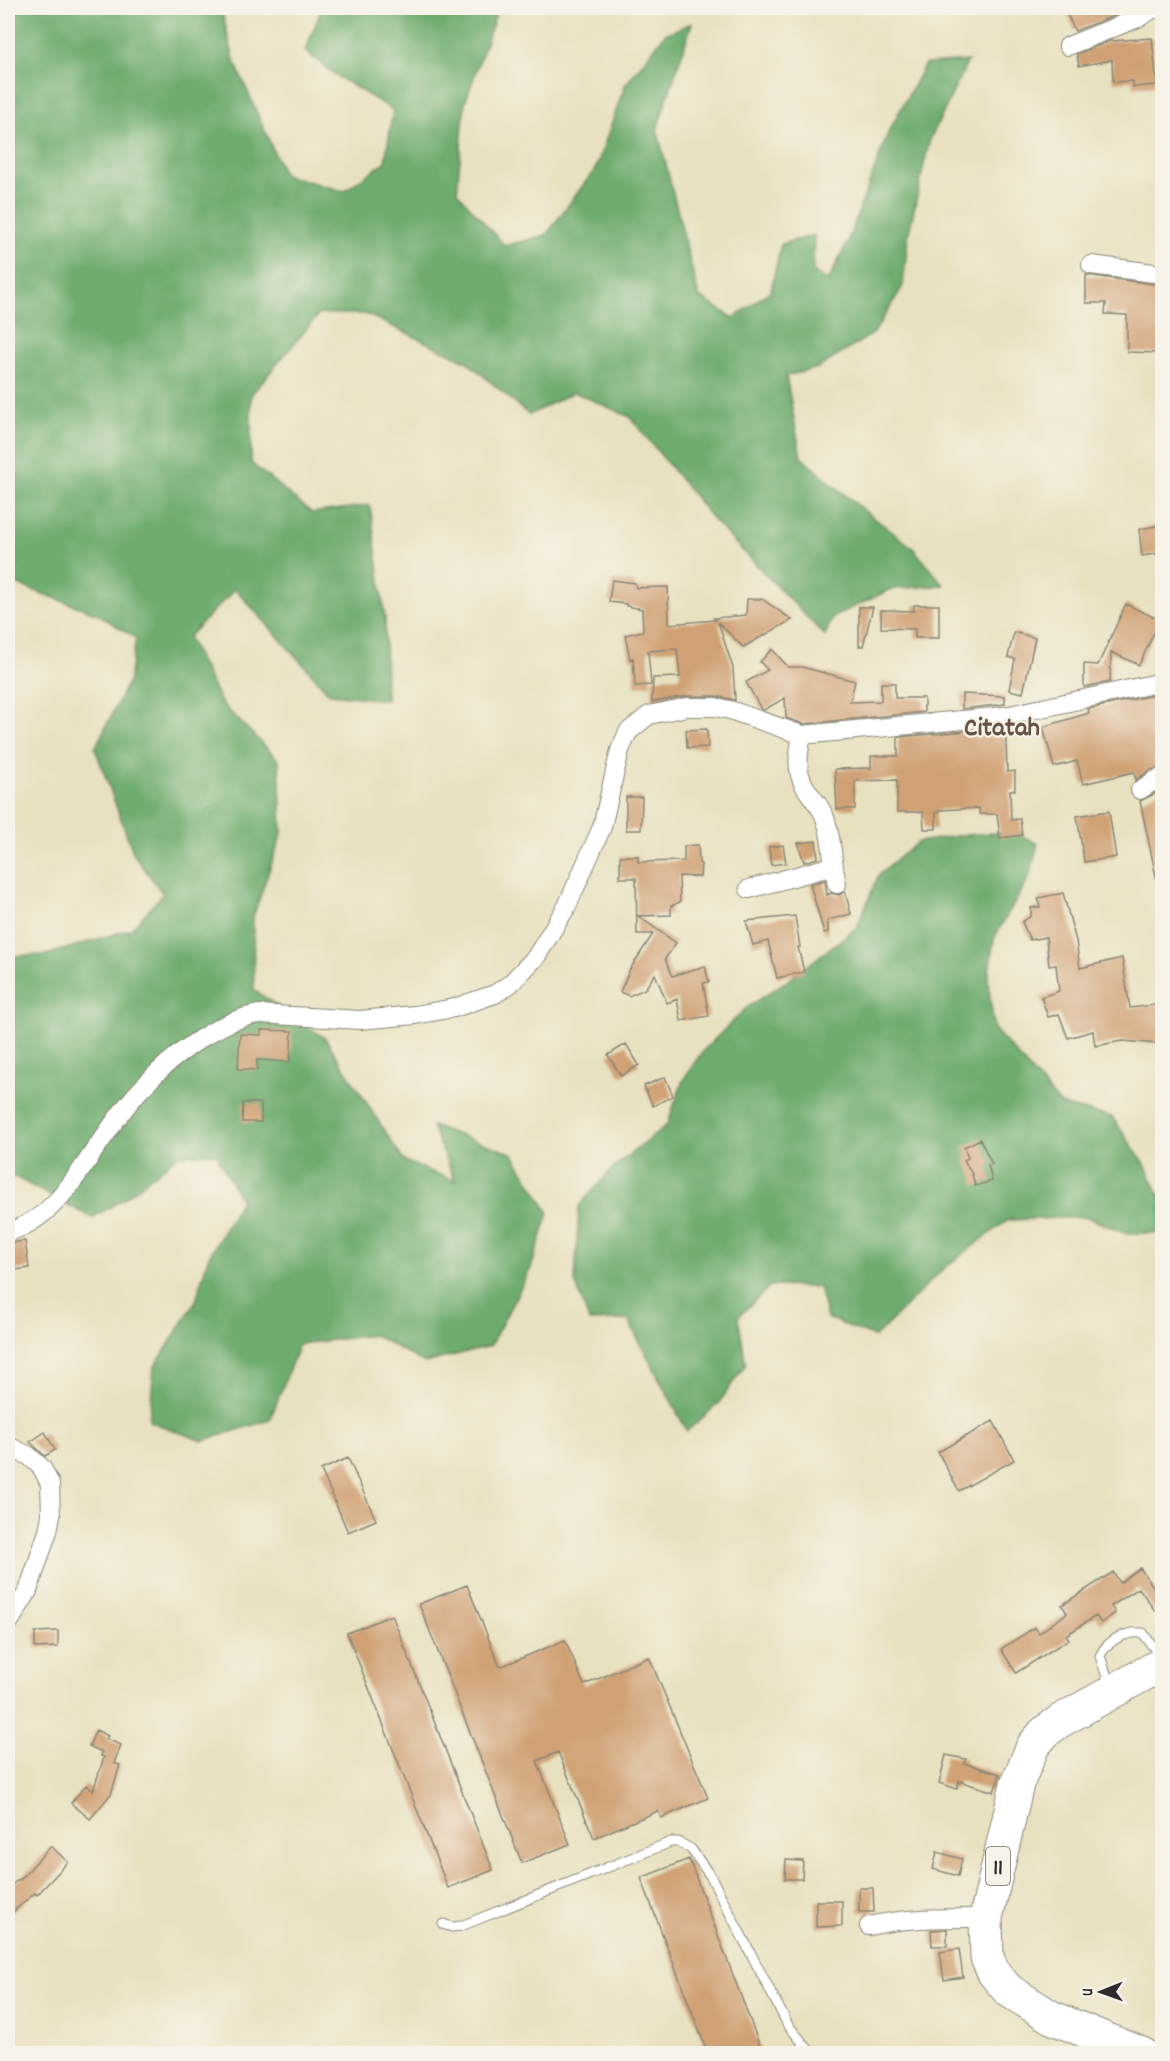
<svg xmlns="http://www.w3.org/2000/svg" width="1170" height="2061" font-family="Dekko,sans-serif">
<style>
.forest{fill:#6eac6e;stroke:#4c6c4c;stroke-width:1.5}
.building{fill:#d0a174}
.lines{fill:none;stroke-linecap:round;stroke-linejoin:round}
.lane-casing{stroke:#8a8676;stroke-width:11}
.street-casing{stroke:#8a8676;stroke-width:20}
.highway-casing{stroke:#8a8676;stroke-width:35}
.lane{stroke:#fff;stroke-width:9}
.street{stroke:#fff;stroke-width:18}
.highway{stroke:#fff;stroke-width:33}
.labels{text-anchor:middle;stroke-width:4.5;stroke-linejoin:round;paint-order:stroke}
.shield{fill:#f7f3e8;stroke:#686764;stroke-width:1.5}
.shield-label{font-size:22px;font-weight:bold;fill:#2b2b2b}
.quarter-label{font-size:27px;font-weight:bold;fill:#655445;stroke:#f7f3e8}
</style>
<rect width="100%" height="100%" fill="#f7f3e8"/>
<filter id="ink" filterUnits="userSpaceOnUse"><feTurbulence type="fractalNoise" baseFrequency=".0167" numOctaves="2"/><feDisplacementMap in="SourceGraphic" scale="12" xChannelSelector="R" yChannelSelector="G"/><feConvolveMatrix kernelMatrix="1 2 1 2 8 2 1 2 1" color-interpolation-filters="sRGB"/></filter>
<filter id="wash" filterUnits="userSpaceOnUse"><feTurbulence type="fractalNoise" baseFrequency=".008" numOctaves="4" result="noise"/><feDisplacementMap in="SourceGraphic" scale="24" xChannelSelector="R" yChannelSelector="G"/><feGaussianBlur stdDeviation="1.35" result="paint"/><feColorMatrix in="noise" values="0 0 0 0 0 0 0 0 0 0 0 0 0 0 0 0 0 1.4 0 .05"/><feComposite in="paint" operator="in"/></filter>
<g filter="url(#wash)">
<rect width="100%" height="100%" fill="#e8e1c0"/>
<!-- forest -->
<path class="forest" d="M8,8H221L234,60L284,175L344,191L385,162L393,110L338,77L305,51L322,8H498L465,103L457,192L505,246L546,235L596,168L625,85L665,34L692,23L657,129L699,297L734,318L771,290L781,244L814,235L813,272L828,281L847,243L888,133L925,64L968,61L929,142L908,237L903,286L874,333L818,368L786,376L801,457L857,505L912,547L944,585L891,589L833,617L825,636L715,522L630,417L574,392L529,415L466,361L366,314H319L251,395V463L312,513L370,505L385,618L386,700L330,694L235,589L188,637L222,704L279,760L282,833L253,917L254,990L325,1038L404,1161L455,1181L432,1126L512,1153L549,1213L531,1268L490,1346L425,1363L374,1335L299,1344L270,1420L202,1441L149,1421L154,1368L196,1301L208,1258L241,1201L216,1153L179,1155L125,1198L92,1218L15,1177H8V956L46,955L131,929L163,894L134,855L95,748L129,680L136,638L98,614L8,581Z
M1014,832L1038,844L1029,878L994,938L988,979L994,1029L1061,1105L1112,1117L1146,1166L1162,1201V1233H1124L1087,1217L1008,1220L943,1269L875,1337L827,1318L819,1287L770,1286L738,1317L746,1364L718,1404L687,1431L628,1320L589,1321L575,1282L579,1206L615,1166L667,1125L683,1080L702,1052L745,1009L794,976L857,927L879,874L918,842L963,835Z"/>
<g id="blocks">
<!-- building -->
<path class="building" d="M1075,8H1134L1075,31L1066,12Z
M1152,38L1157,85L1133,87V81L1113,82L1112,60L1079,66L1077,54L1110,41Z
M1086,275L1160,285L1161,311H1162L1160,353L1127,352V315L1105,314L1106,303H1086Z
M1162,525V553L1142,556L1139,529Z
M612,580L635,583L636,588L668,587L669,624L716,620L714,618L746,615L747,599H762L792,620L743,647L718,622L733,668L735,700L715,696H687L652,702L653,678L680,677L677,649L648,651L651,685L635,686L633,658L630,659L625,635L643,631L642,609L626,606V604L609,602Z
M1126,604L1160,620L1139,665L1111,652L1110,682L1084,687V664L1098,665Z
M914,605H939V638H915V629L881,628V610L914,611Z
M859,607H873L863,646H859Z
M1014,632L1035,638L1023,693L1009,690L1015,659L1008,657Z
M772,649L788,667H802L855,681L850,702L881,701V683H895V698H924V712L803,724L786,718L785,698L764,710L761,709L746,682L768,670L760,662Z
M962,694L1005,696V704L962,709Z
M1154,695L1162,737V767L1150,770L1136,780L1134,772L1083,784L1077,761L1054,767L1043,727L1089,713L1088,709Z
M1001,728L1006,740L1007,772L1015,771V790H1010L1011,820L1020,819L1022,835L1000,838L997,814H979V808L939,810V812H936V829H924L923,812H897V780L855,781V809H837L835,769L871,768V756H898V737Z
M707,729L708,747L687,748L686,730Z
M1162,790V880L1157,881L1140,801Z
M626,797H642L641,830H626Z
M1109,811L1116,857L1084,862L1077,816Z
M816,841L818,858L804,862L798,843Z
M698,845L699,863L701,864L700,877L679,876L680,902L671,906V915L638,916L676,943L665,959L672,976L705,966L709,982L703,983L709,1016L681,1021L677,999L667,1003L655,974L645,989L629,996L620,992L630,969L653,934H637L636,878H620V856H638V862L684,861V846Z
M783,845L786,863L771,865L769,847Z
M825,880L827,895L831,893L839,895L845,891L851,914L828,920V932L824,933L810,884Z
M1063,893L1076,941L1080,968L1122,958L1130,1008L1162,1004V1044L1122,1041L1095,1046L1093,1031L1068,1038L1059,1014L1048,1017L1041,997L1059,991L1056,965L1049,966L1046,937L1030,940L1022,922L1031,916V908L1040,907L1038,898Z
M795,916L800,947H798L804,972L777,978L768,941L753,945L746,921Z
M261,1030L292,1031L290,1062L257,1060V1070L238,1069L240,1034L261,1035Z
M626,1044L639,1065L621,1076L608,1055Z
M665,1077L673,1096L653,1106L644,1086Z
M243,1103H261V1122H242Z
M980,1139L992,1164L988,1165L992,1181L975,1186L972,1174L964,1160L968,1158L964,1147Z
M25,1241L29,1268L8,1271V1243Z
M993,1421L1014,1460L959,1491L938,1452Z
M45,1432L55,1450L45,1456L30,1442Z
M348,1458L376,1520L348,1532L321,1470Z
M1140,1568L1162,1599V1605L1155,1611L1139,1588L1111,1606L1115,1613L1101,1623L1096,1616L1066,1635L1069,1639L1016,1673L1001,1649L1035,1627L1039,1633L1067,1613L1062,1605L1113,1572L1120,1583Z
M467,1585L500,1667L565,1640L584,1685L649,1657L708,1798L661,1818L658,1811L594,1838L558,1752L537,1761L570,1844L522,1863L419,1604Z
M392,1615L493,1870L448,1888L347,1633Z
M58,1631V1647L35,1648V1632Z
M96,1730L108,1736L106,1739L121,1745L114,1763L120,1765L111,1794L90,1819L71,1803L86,1785L93,1791L104,1757L101,1756L102,1752L89,1746Z
M946,1755L966,1759L964,1763L1000,1774L994,1792L959,1781L957,1789L939,1783Z
M51,1846L68,1862L37,1895L35,1893L8,1916V1888L19,1879L20,1880Z
M937,1852L962,1859L958,1876L933,1869Z
M689,1859L763,2054H708L641,1878Z
M786,1860L803,1861L802,1879H785Z
M859,1888H873L874,1912H859Z
M816,1901H842V1926L816,1927Z
M947,1929V1946H932L931,1930Z
M959,1949L963,1977L944,1980L940,1952Z"/>
</g>
</g>
<g filter="url(#ink)">
<use href="#blocks" fill-opacity="0" stroke="#8a8676" stroke-width="1.5"/>
<g class="lines">
<!-- lane casing -->
<g class="lane-casing">
<path id="lane" d="M1110,1686L1100,1656C1107,1640 1126,1631 1143,1633L1162,1659
M443,1924L452,1927L461,1926L671,1842H678L691,1849L711,1877L788,2025L812,2054"/>
</g>
<!-- street casing -->
<g class="street-casing">
<path id="street" d="M1068,46L1138,18L1153,9L1162,8
M1091,265L1162,274
M802,735C799,751 795,769 804,785C812,800 822,805 827,824C833,844 832,864 837,884
M1140,790L1154,781L1162,778
M749,889L833,866
M8,1232C51,1220 74,1180 98,1145C112,1126 126,1104 143,1087C171,1057 217,1021 258,1014L360,1020L415,1015L454,1008L495,994L510,984L536,957L567,906L602,827L620,750L628,732L649,715L687,707H715L730,710L802,735L1005,716L1162,682
M8,1446L29,1456L42,1468L50,1484L51,1515L48,1531L28,1591L8,1624
M869,1926C907,1917 946,1918 986,1918"/>
</g>
<!-- highway casing -->
<g class="highway-casing">
<path id="highway" d="M1142,2054L1051,2017L1008,1990L994,1973L987,1958L986,1918L1017,1784L1033,1746L1045,1732L1060,1721L1162,1664"/>
</g>
<!-- lane -->
<use href="#lane" class="lane"/>
<!-- street -->
<use href="#street" class="street"/>
<!-- highway -->
<use href="#highway" class="highway"/>
</g>
</g>
<g class="labels">
<!-- shield labels -->
<rect class="shield" x="986" y="1847" width="24" height="38" rx="4.5"/>
<g class="shield-label">
<text x="998" y="1874">11</text>
</g>
<!-- quarter labels -->
<g class="quarter-label">
<text x="1002" y="735">Citatah</text>
</g>
</g>
<!-- margin -->
<rect width="1170" height="2061" fill="none" stroke="#f7f3e8" stroke-width="30"/>
<!-- north arrow -->
<g transform="translate(1101 1992) rotate(269)" stroke="#f7f3e8" stroke-width="4.5" paint-order="stroke">
<path d="M0-4.5L10 22L0 15L-10 22Z" fill="#2b2b2b"/>
<text y="-9" font-size="16" font-weight="bold" text-anchor="middle" fill="#2b2b2b">U</text>
</g>
</svg>
